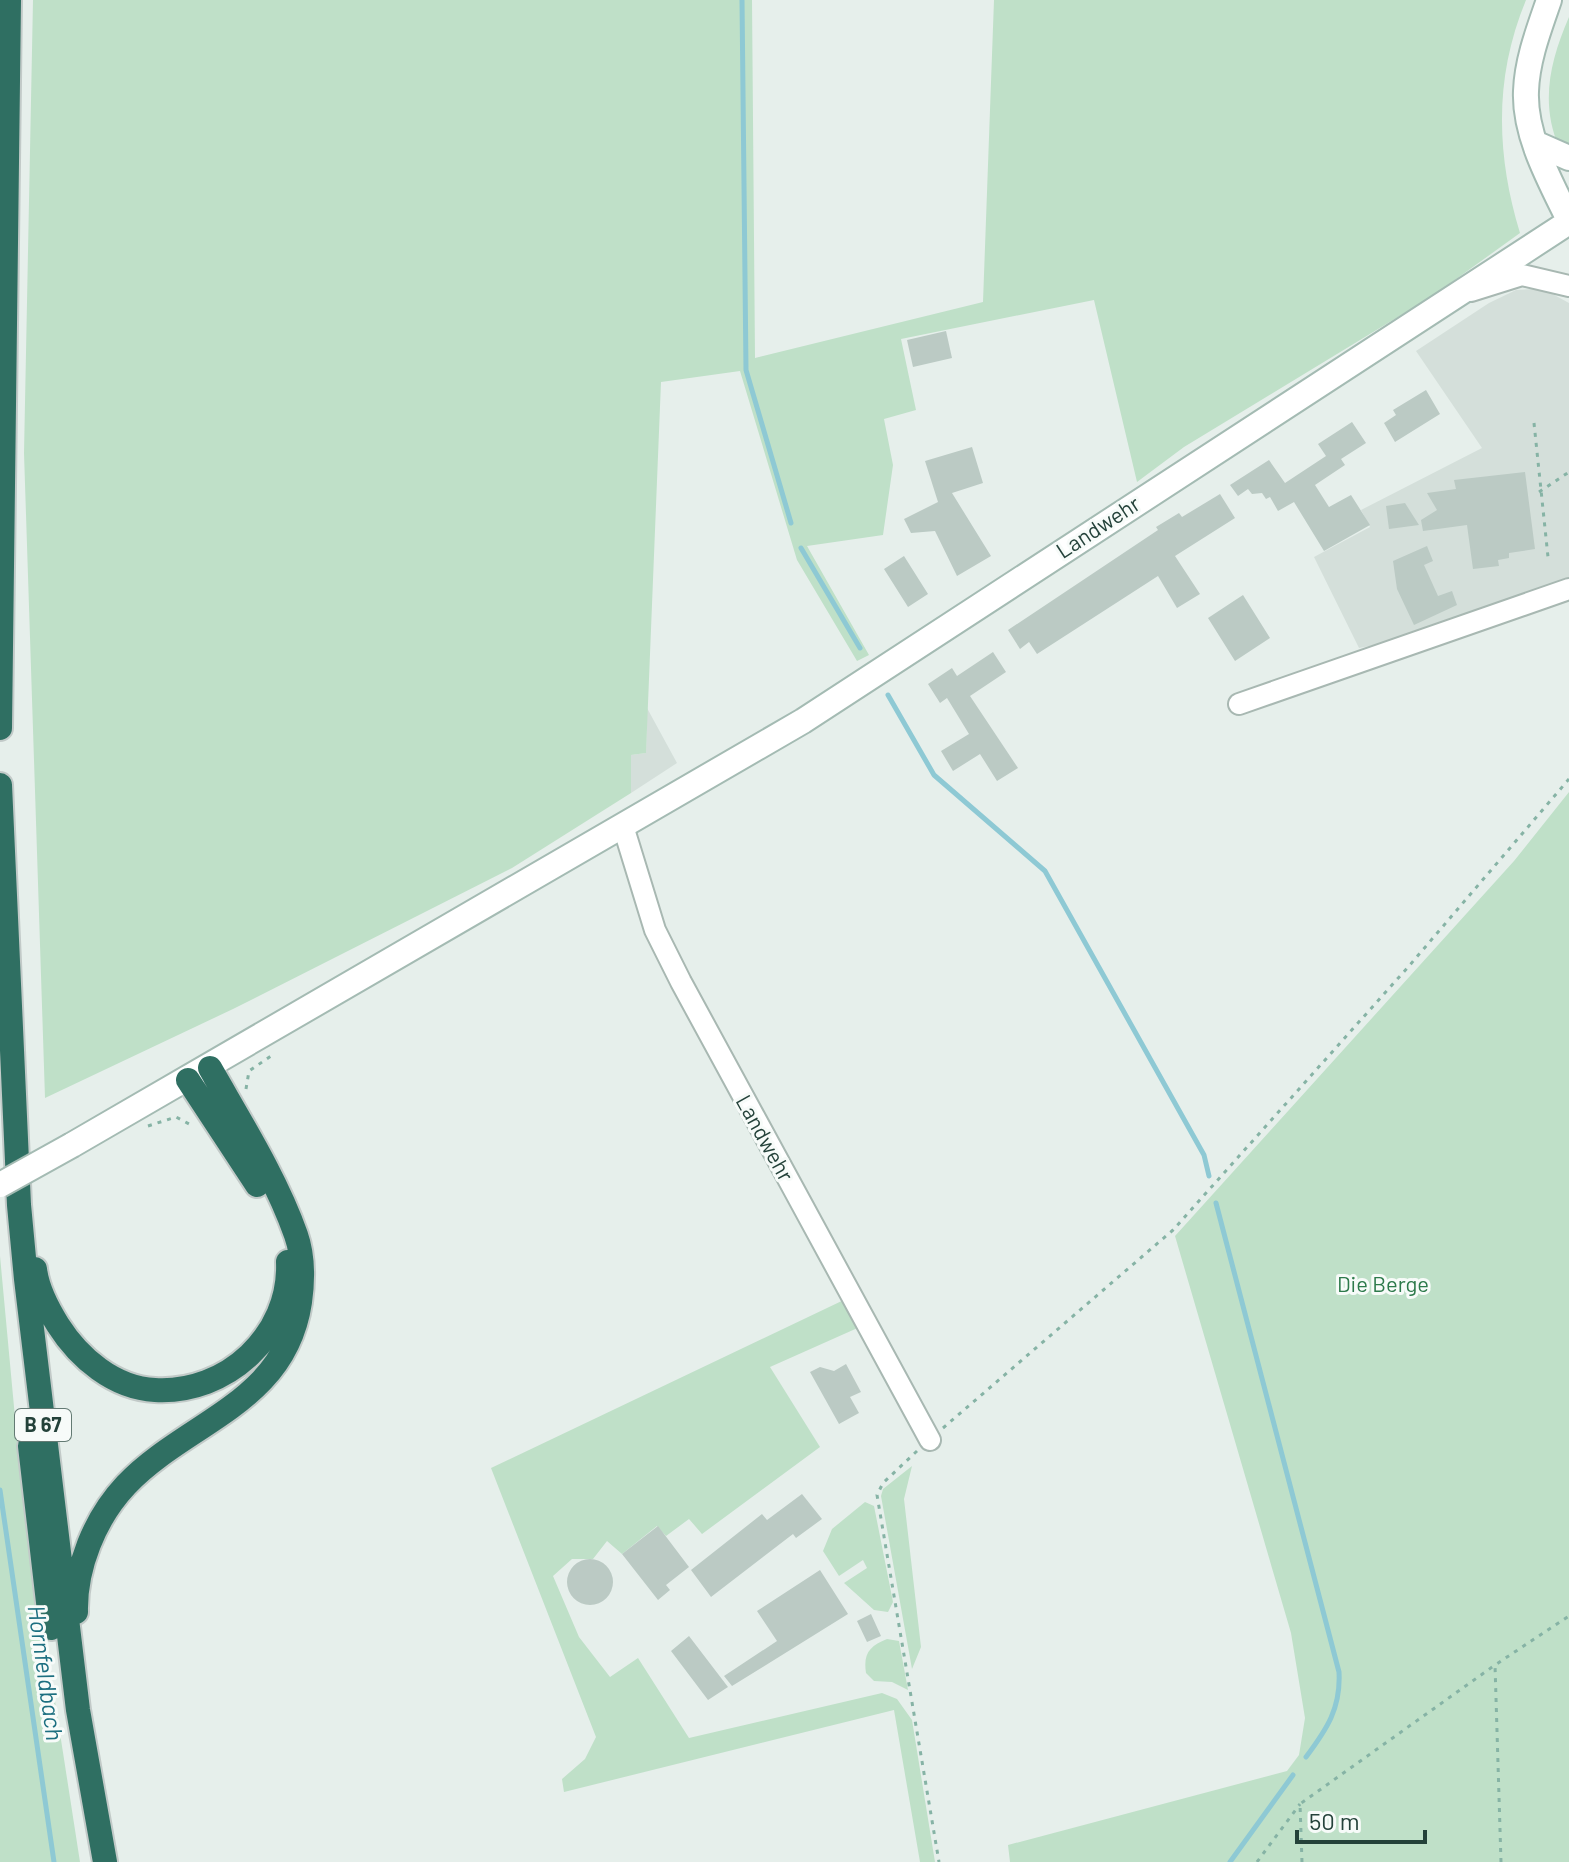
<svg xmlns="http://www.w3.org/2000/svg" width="1569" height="1862" font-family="Barlow,sans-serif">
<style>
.built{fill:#d4dfda}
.green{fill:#bfe0c8}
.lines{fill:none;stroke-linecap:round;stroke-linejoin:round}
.stream{stroke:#8ec9d4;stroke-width:5}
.building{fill:#bbcac4}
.street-casing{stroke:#a8b8b2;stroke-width:24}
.secondary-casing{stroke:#a4bbb3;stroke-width:28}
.highway-casing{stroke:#c2cac8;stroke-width:28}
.path{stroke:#86b3a5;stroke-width:3;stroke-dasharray:4 6;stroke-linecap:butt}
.street{stroke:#fff;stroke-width:20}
.secondary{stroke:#fff;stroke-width:24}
.highway{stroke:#2f6f62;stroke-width:24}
.secondary-bridge-casing{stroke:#a4bbb3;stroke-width:28;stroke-linecap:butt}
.secondary-bridge{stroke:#fff;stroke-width:24}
.labels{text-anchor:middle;stroke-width:6;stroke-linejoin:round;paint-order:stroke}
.shield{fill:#f7fbf9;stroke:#637a73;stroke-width:2}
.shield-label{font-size:20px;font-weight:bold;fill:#24423a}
.street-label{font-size:22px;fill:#24423a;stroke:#f7fbf9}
.park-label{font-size:22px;fill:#2d7a4b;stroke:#f7fbf9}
.water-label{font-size:24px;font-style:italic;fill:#1c6f80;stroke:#f7fbf9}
</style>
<rect width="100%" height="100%" fill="#e6efeb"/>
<!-- built -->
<path class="built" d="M1535,289L1547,291L1569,303V585L1397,641L1359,648L1314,557L1370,527L1361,510L1482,448L1416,351L1489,303L1516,290Z
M647,708L677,763L631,793V755L646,753Z"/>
<!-- green -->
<path class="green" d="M33,0H752L755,358L983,302L994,0H1526C1494,77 1496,154 1520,233L1434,295L1184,447L1137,482L1094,300L901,339L916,410L884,419L893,465L883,535L807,546L869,655L857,661L797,560L740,371L661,382L646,753L631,755V793L512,868L233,1009L45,1098L24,453Z
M1569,17V151L1559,147C1540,103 1550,61 1569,17Z
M1569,792V1862H1010L1008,1845L1287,1771L1299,1755L1305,1718L1291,1633L1175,1236L1514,861Z
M0,1256L21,1482L80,1862H0Z
M848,1298L862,1326L770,1367L820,1447L702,1534L689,1519L666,1536L657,1526L622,1554L607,1541L593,1559H572L553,1576L579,1637L610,1677L638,1658L689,1738L882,1693L897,1699L912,1720L935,1862H920L894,1710L564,1792L562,1779L585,1759L596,1737L491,1468Z
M912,1466L904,1499L921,1647L912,1669L881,1496L883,1489Z
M865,1502L874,1506L893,1602L888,1612L874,1610L844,1583L867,1568L863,1560L839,1576L823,1551L832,1529Z
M887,1639L899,1641L908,1690L892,1682L874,1681L866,1673C863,1653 870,1646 887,1639Z"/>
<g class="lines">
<!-- stream -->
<path class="stream" d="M742,0L746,370L791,523
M801,548L860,648
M888,695L934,775L1045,871L1204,1155L1209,1176
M1216,1203L1339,1672C1341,1708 1327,1729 1306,1757
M0,1490L54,1862
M1230,1862L1293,1775"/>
</g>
<!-- building -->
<path class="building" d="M946,331L952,358L913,367L907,340Z
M1426,390L1440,414L1395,442L1384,423L1396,415L1393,410Z
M1352,422L1366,443L1341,459L1345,465L1315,485L1329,507L1351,495L1370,525L1324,551L1294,502L1278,511L1270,497L1266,499L1262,493L1252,494L1248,489L1238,496L1230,485L1269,460L1285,483L1326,456L1318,444Z
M972,447L983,483L952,493L991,556L957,576L935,531L911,533L904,519L938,502L925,461Z
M1525,472L1535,549L1509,553V558L1498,560L1499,566L1473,569L1467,525L1423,531L1421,520L1437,510L1427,493L1456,489L1454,480Z
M1220,494L1235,518L1175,556L1200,594L1177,608L1158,576L1037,654L1029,642L1020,649L1008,630L1158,530L1156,527L1179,513L1182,517Z
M1405,503L1419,525L1389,529L1386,506Z
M1427,546L1433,561L1424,565L1438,596L1452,591L1457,605L1414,625L1397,589L1393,561Z
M904,556L928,594L908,607L884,569Z
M1243,595L1270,638L1235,661L1208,618Z
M993,652L1006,672L970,696L1018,768L997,781L980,754L953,771L941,751L969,734L947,698L940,703L928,684L952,668L957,676Z
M846,1364L861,1392L850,1397L859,1413L839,1424L810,1372L820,1367L834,1371Z
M802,1494L822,1519L796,1538L793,1534L711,1597L691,1570L762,1514L767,1520Z
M658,1526L689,1567L666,1585L670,1590L658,1600L622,1554Z
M567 1582a23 23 0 1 1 46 0a23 23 0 1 1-46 0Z
M820,1570L848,1614L732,1686L724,1676L777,1641L757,1611Z
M871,1614L881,1636L867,1642L857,1621Z
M689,1636L728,1687L708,1700L671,1651Z"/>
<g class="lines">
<!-- street casing -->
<g class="street-casing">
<path id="street" d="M1471,291L1522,275L1569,286
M1239,704L1569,589
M623,826L655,930L681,982L930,1440"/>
</g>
<!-- secondary casing -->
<g class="secondary-casing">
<path id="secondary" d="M1549,0C1539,29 1527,60 1526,91C1524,135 1550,181 1569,220
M1537,144L1569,158
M72,1145L803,721L1569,222"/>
</g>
<!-- highway casing -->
<g class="highway-casing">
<path id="highway" d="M0,728L9,0
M0,785L19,1205L26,1279L78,1710L105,1862
M188,1080L257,1185
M35,1269C37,1287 48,1309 58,1325C79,1358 114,1388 155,1390C227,1394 291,1335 288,1262
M30,1446L51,1628
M76,1612C75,1567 95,1518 126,1485C187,1421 285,1404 300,1302C303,1281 303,1255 296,1235C276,1178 240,1121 210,1068"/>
</g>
<!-- path -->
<path class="path" d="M1534,423L1548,557
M1539,492L1569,472
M246,1089L249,1071L271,1056
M148,1126L176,1117L193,1126
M943,1428L1173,1230L1409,966L1569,779
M917,1451L883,1483L877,1495L939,1862
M1257,1862L1300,1804
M1302,1862L1300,1804L1495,1665
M1501,1862L1495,1665L1569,1616"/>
<!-- street -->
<use href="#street" class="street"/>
<!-- secondary -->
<use href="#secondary" class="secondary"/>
<!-- highway -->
<use href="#highway" class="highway"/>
<!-- secondary-bridge casing -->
<g class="secondary-bridge-casing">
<path id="secondary-bridge" d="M0,1185L72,1145"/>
</g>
<!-- secondary-bridge -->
<use href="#secondary-bridge" class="secondary-bridge"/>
</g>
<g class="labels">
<!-- shield labels -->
<rect class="shield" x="15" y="1409" width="56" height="32" rx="6"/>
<g class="shield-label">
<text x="43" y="1432">B 67</text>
</g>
<!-- street labels -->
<g class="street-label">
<text transform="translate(1098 527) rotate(-33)" y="8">Landwehr</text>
<text transform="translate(765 1138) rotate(61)" y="8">Landwehr</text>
</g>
<!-- park labels -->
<g class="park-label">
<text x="1383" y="1292">Die Berge</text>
</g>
<!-- water labels -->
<g class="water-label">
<text transform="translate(45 1673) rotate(82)" y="8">Hornfeldbach</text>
</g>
</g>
<!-- scale -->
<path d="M1297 1830v12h128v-12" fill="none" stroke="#24423a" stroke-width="4"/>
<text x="1309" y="1830" font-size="24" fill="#24423a" stroke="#f7fbf9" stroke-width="6" paint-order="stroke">50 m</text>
</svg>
